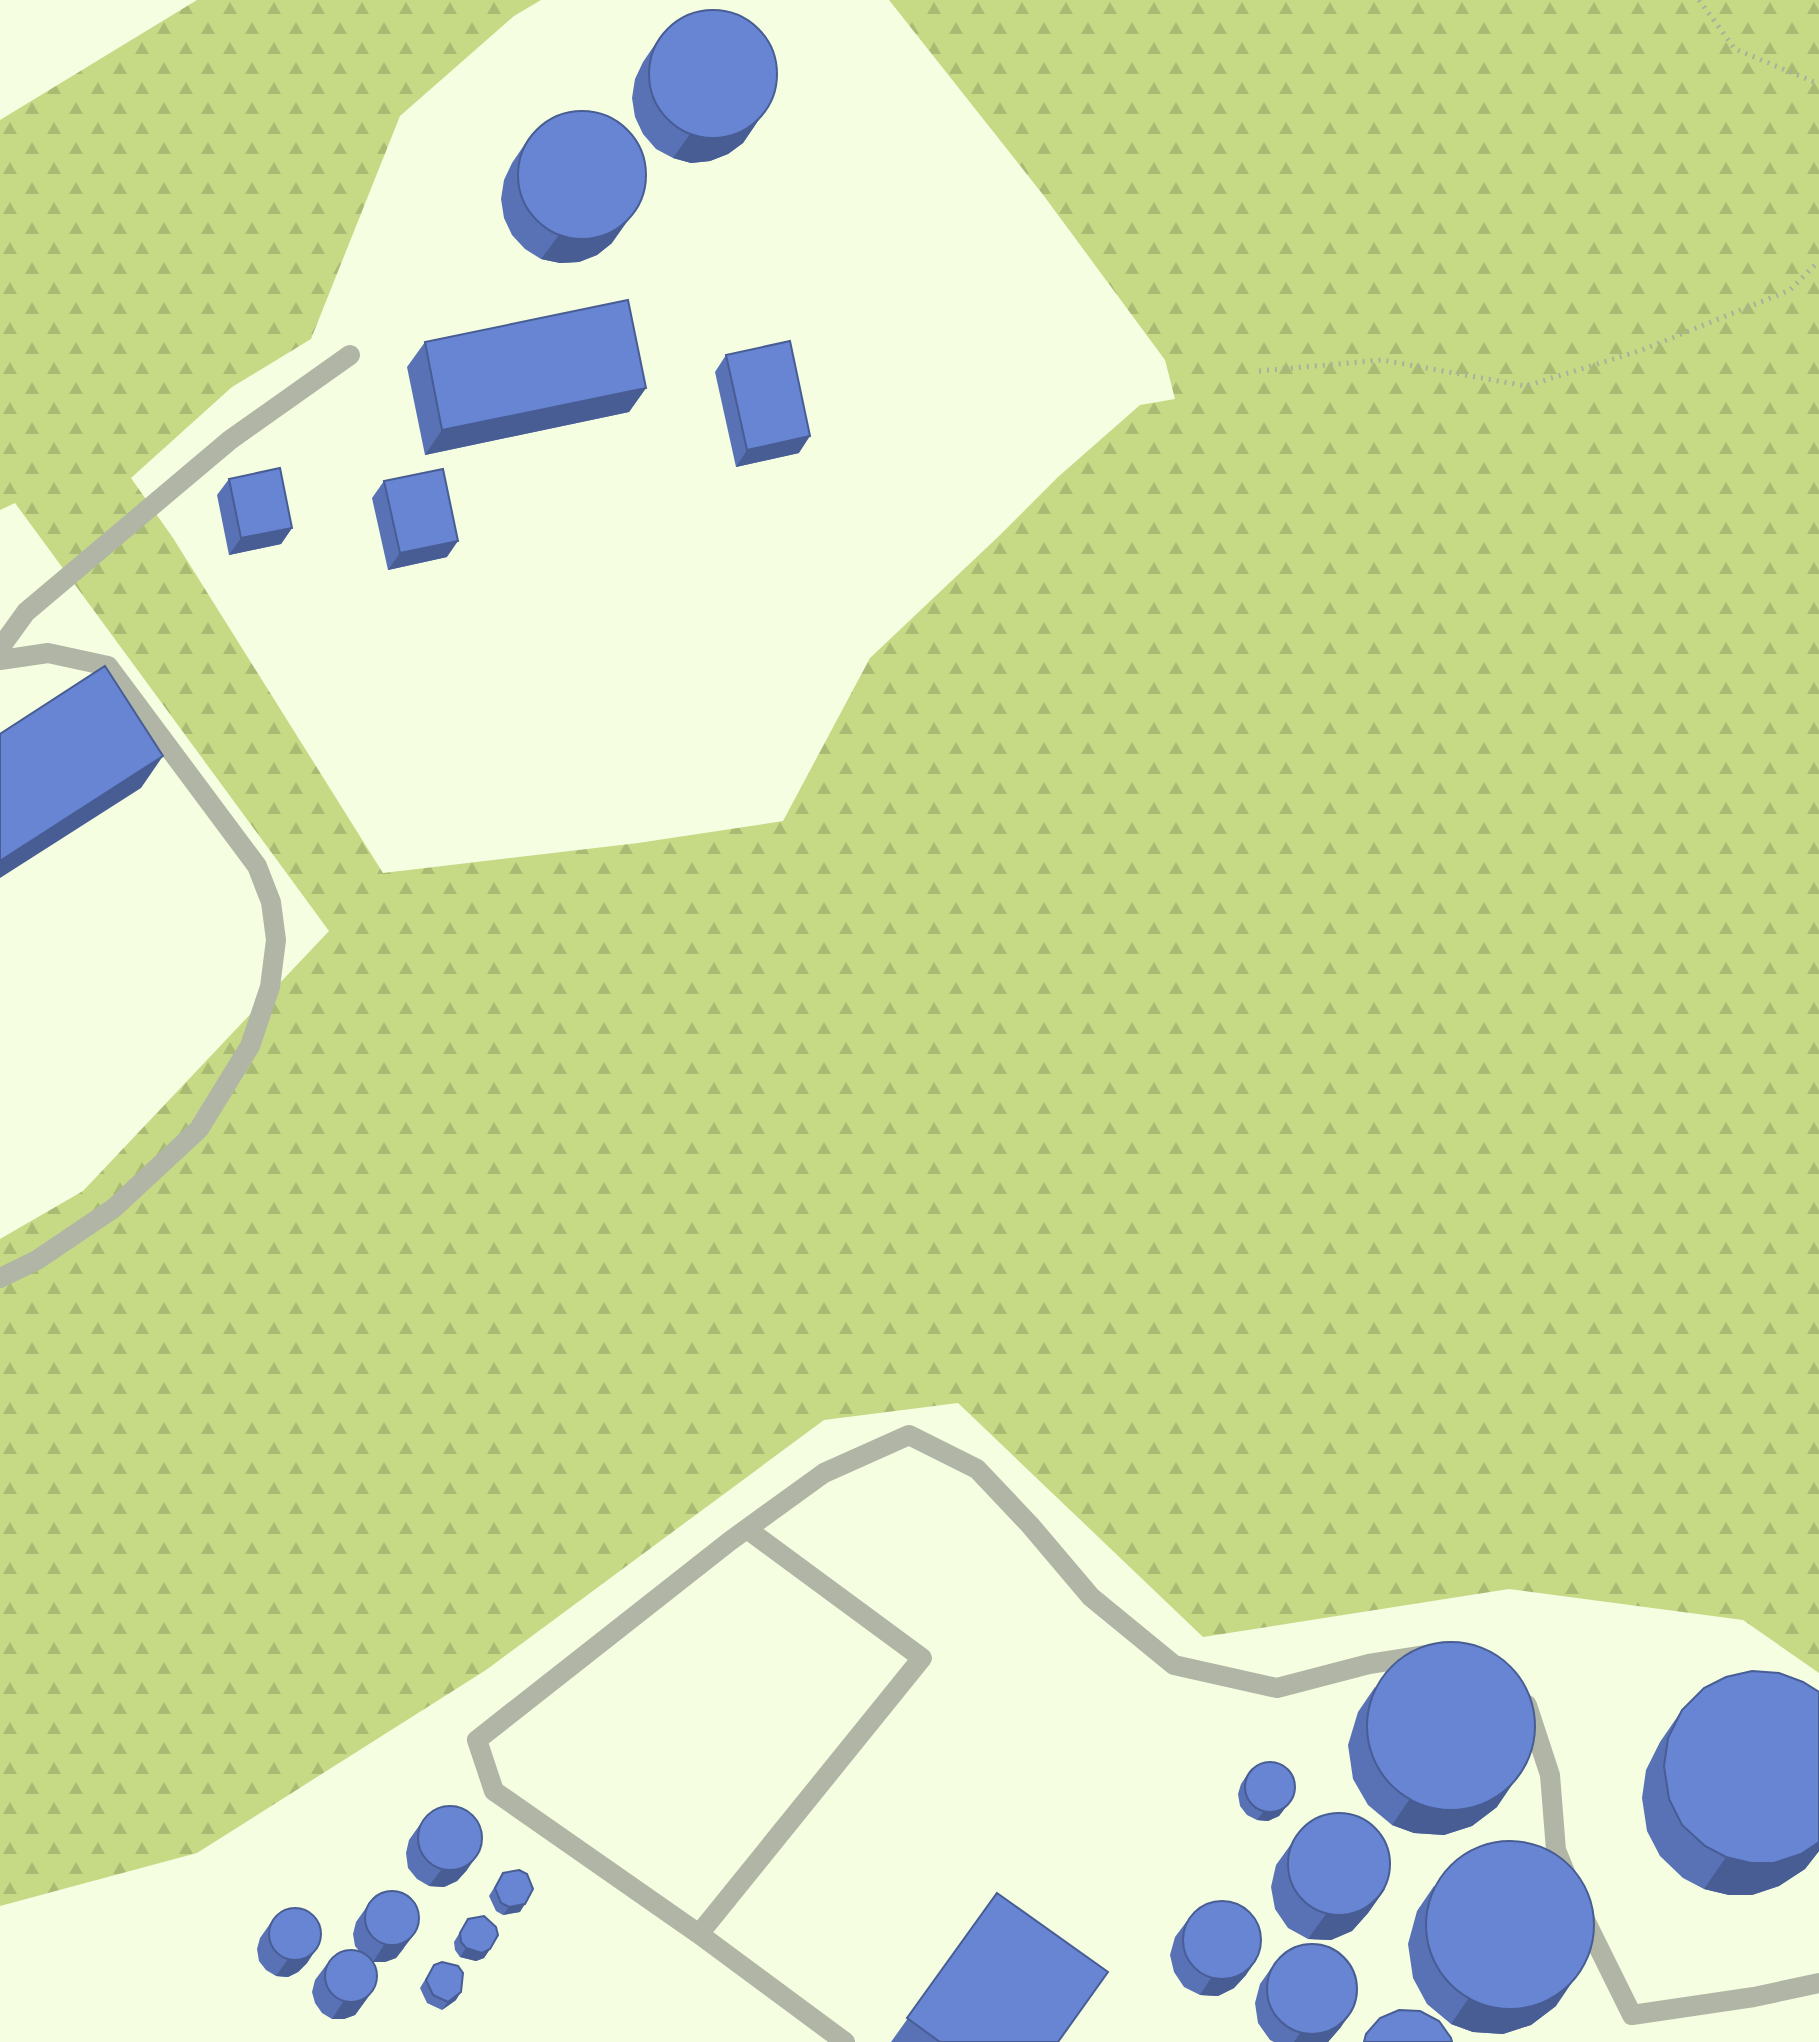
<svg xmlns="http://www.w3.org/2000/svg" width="1819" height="2042" font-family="'Public Sans',sans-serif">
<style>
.forest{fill:url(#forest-firs)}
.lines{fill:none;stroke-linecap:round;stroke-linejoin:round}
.path{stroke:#aab099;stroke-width:5;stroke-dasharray:2 6;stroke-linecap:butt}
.lane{stroke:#b0b5a5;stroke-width:20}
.wall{fill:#5972b5}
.shaded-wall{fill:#485d94}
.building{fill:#6785d3;stroke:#485d94;stroke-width:2}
</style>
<defs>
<pattern id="forest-firs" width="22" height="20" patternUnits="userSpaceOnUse" patternTransform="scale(2)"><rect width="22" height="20" fill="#c6da86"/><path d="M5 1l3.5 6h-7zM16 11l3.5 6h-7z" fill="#a9ba72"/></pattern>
</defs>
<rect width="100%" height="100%" fill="#f6fee1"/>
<!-- forest -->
<path class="forest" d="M197,0H541L514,16L400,116L311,339L232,387L131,478L173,538L383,873L638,843L783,821L870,658L1000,535L1058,477L1140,405L1175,399L1165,360L1044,196L889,0H1819V1673L1743,1620L1509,1589L1203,1637L958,1403L824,1420L486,1670L197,1853L0,1906V1239L83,1191L329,931L15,503L0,510V120Z"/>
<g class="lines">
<!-- path -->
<path class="path" d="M1699,0L1735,49L1819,84
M1259,371L1382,360L1526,386L1642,350L1790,290L1819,261"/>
<!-- lane -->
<path class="lane" d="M0,648L26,612L230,440L350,355
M0,660L48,653L108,666L257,866L271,902L276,940L270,987L250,1046L199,1129L114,1208L37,1260L0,1278
M1527,1705L1550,1775L1556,1850L1569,1882
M1583,1916L1632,2015L1754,1997L1819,1983
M699,1934L922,1658L747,1529
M845,2042L699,1934L494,1791L477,1740L730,1541L824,1473L909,1435L977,1469L1030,1525L1091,1597L1174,1665L1277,1688L1369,1664L1426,1655"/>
</g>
<!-- wall -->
<path class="wall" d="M660,37L760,118L743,143L728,154L710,161L691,163L673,158L656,149L643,134L635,117L632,98L635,79L643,62Z
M529,138L612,243L597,255L579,262L560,263L541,259L525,249L512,235L504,218L501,199L504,180L512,163Z
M425,342L646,388L629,412L425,455L407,367Z
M726,355L799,453L736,467L715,372Z
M229,479L292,528L281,544L229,555L217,495Z
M384,481L447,557L388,570L372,498Z
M1375,1687L1497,1807L1472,1826L1444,1835L1414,1833L1392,1825L1368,1805L1353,1779L1348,1745L1358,1712Z
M1819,1692V1851L1805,1869L1779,1886L1752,1895H1729L1704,1889L1683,1878L1660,1856L1647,1831L1642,1798L1646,1770L1660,1742L1682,1710Z
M1247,1775L1292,1799L1279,1816L1268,1821L1257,1820L1247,1815L1240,1806L1238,1794L1241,1784Z
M421,1823L467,1870L457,1881L444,1887L429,1886L417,1879L408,1868L406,1853L409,1840Z
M1294,1840L1385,1889L1368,1913L1352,1931L1331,1940L1308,1939L1288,1928L1275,1909L1271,1887L1276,1865Z
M503,1873L520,1912L503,1915L496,1911L489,1896Z
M1434,1886L1556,2006L1531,2025L1503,2034L1473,2032L1451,2024L1427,2004L1413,1978L1408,1944L1417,1911Z
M997,1893L1058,2042H891Z
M368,1905L404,1948L396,1958L385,1962H373L374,1989L355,2015L344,2019H332L322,2013L315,2003L312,1992L315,1980L327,1964L360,1952L355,1946L353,1934L356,1922Z
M468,1919L490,1949L484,1958L476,1961L460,1957L455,1950L454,1942Z
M272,1921L318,1946L307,1963L298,1972L288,1977L276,1976L266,1970L259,1961L257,1949L260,1938Z
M1187,1921L1246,1975L1234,1988L1218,1996L1200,1995L1184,1987L1174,1972L1170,1955L1175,1937Z
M434,1965L456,2000L442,2010L427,2003L420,1988Z
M1272,1967L1341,2027L1328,2042H1274L1270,2040L1258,2023L1255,2003L1260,1984Z"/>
<!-- shaded-wall -->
<path class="shaded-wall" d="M760,118L743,143L728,154L710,161L691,163L673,158L690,134Z
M629,219L612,243L597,255L579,262L560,263L541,259L559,235Z
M646,388L629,412L425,455L442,430Z
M810,436L799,453L736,467L747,450Z
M292,528L281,544L229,555L241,538Z
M458,541L447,557L388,570L400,553Z
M163,756L141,788L0,878V861Z
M1514,1782L1497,1807L1472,1826L1444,1835L1414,1833L1392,1825L1409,1800Z
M1292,1799L1279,1816L1268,1821L1257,1820L1263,1812Z
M1819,1842V1851L1805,1869L1779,1886L1752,1895H1729L1704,1889L1726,1857Z
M478,1854L467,1870L457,1881L444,1887L429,1886L441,1870Z
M1385,1889L1368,1913L1352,1931L1331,1940L1308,1939L1326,1914Z
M525,1904L520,1912L503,1915L509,1907Z
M416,1932L396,1958L385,1962H373L384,1945Z
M318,1946L307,1963L298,1972L288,1977L276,1976L288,1959Z
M466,1948L490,1949L484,1958L476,1961L460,1957Z
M1257,1959L1246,1975L1234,1988L1218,1996L1200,1995L1211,1978Z
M1573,1981L1556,2006L1531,2025L1503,2034L1473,2032L1451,2024L1468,1999Z
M374,1989L355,2015L344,2019H332L343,2002Z
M461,1992L456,2000L442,2010L448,2002Z
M1352,2011L1341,2027L1328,2042H1294L1300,2033Z"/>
<!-- building -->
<path class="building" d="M649 74a64 64 0 1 1 128 0a64 64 0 1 1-128 0Z
M518 175a64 64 0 1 1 128 0a64 64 0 1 1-128 0Z
M628,300L646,388L442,430L425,342Z
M790,341L810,436L747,450L726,355Z
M280,468L292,528L241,538L229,479Z
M443,469L458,541L400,553L384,481Z
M105,666L163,756L0,861V734Z
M1367 1726a84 84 0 1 1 168 0a84 84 0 1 1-168 0Z
M1752,1671L1779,1673L1803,1682L1819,1692V1842L1801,1854L1774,1863H1751L1726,1857L1705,1846L1682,1825L1669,1799L1664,1766L1668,1738L1682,1710L1704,1688L1726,1677Z
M1245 1787a25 25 0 1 1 50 0a25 25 0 1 1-50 0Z
M418 1838a32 32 0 1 1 64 0a32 32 0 1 1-64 0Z
M1288 1864a51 51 0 1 1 102 0a51 51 0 1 1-102 0Z
M1426 1925a84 84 0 1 1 168 0a84 84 0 1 1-168 0Z
M519,1870L527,1874L533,1889L525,1904L509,1907L501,1903L495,1888L503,1873Z
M365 1918a27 27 0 1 1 54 0a27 27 0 1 1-54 0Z
M997,1893L1108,1972L1058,2042H940L907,2018Z
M1183 1940a39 39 0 1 1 78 0a39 39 0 1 1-78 0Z
M269 1934a26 26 0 1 1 52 0a26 26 0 1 1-52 0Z
M484,1916L496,1927L498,1935L490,1949L482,1953L466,1948L461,1942L460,1933L468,1919Z
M1267 1989a45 45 0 1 1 90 0a45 45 0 1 1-90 0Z
M325 1976a26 26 0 1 1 52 0a26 26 0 1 1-52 0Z
M442,1962L458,1966L463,1973L461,1992L448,2002L433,1995L426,1980L434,1965Z
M1399,2010L1420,2011L1439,2021L1451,2038L1452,2042H1364L1366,2034L1380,2018Z"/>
</svg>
